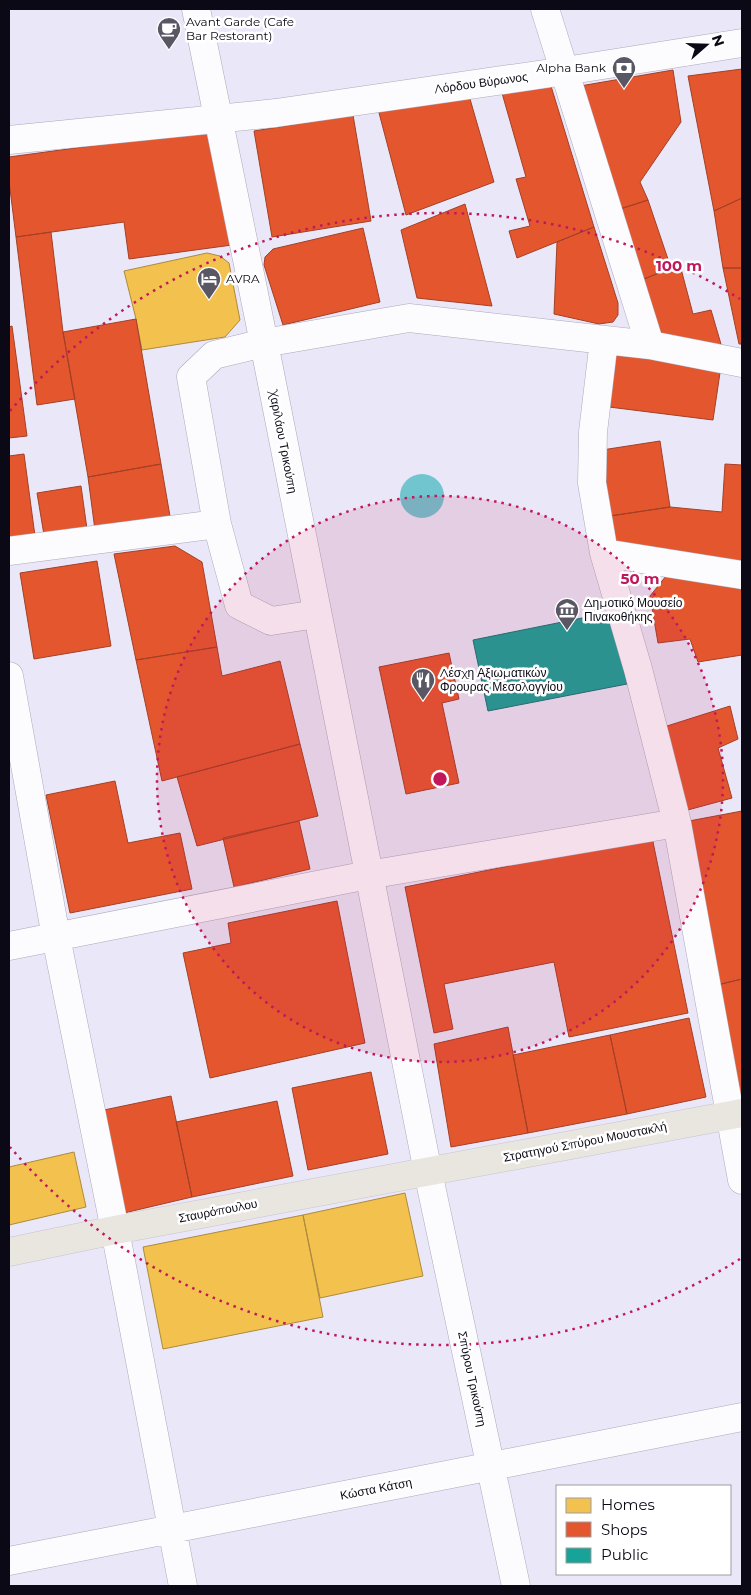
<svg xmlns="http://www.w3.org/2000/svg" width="751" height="1595" font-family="Montserrat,sans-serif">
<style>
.water{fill:#71c5cf}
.homes{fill:#f2c14e;stroke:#ad8a3d}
.shops{fill:#e4572e;stroke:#a34026}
.public{fill:#17a398;stroke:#137571}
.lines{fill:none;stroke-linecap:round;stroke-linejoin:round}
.minor-casing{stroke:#acaab9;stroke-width:29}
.major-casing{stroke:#c6c5ce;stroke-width:29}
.minor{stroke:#fcfbfe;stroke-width:28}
.major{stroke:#e9e6df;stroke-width:28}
.ring{fill:none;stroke:#c2185b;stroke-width:2.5;stroke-dasharray:2.5 5}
.labels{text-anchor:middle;stroke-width:5;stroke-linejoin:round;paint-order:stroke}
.poi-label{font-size:12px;fill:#0b0915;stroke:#fff;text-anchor:start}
.street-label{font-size:12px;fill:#0b0915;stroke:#fff}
.centre{fill:#c2185b;stroke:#fff;stroke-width:2.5}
.ring-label{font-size:15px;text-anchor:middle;font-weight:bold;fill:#c2185b;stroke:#fff;stroke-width:5;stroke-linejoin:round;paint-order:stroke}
</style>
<rect width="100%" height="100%" fill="#e9e7f8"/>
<!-- water -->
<path class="water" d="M400 496a22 22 0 1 1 44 0a22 22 0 1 1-44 0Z"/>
<!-- homes -->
<path class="homes" d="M207,253L220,256L229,263L240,320L225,337L142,350L136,319L124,271Z
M74,1152L86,1207L9,1225V1167Z
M405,1193L423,1276L320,1298L303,1215Z
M303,1215L323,1317L163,1349L143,1247Z"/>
<!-- shops -->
<path class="shops" d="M742,69V198L714,211L688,76Z
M673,70L681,122L640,182L648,200L617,210L580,86Z
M551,86L594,227L517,258L509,231L530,226L516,179L526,177L502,93Z
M470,99L494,182L406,215L378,109Z
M353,115L371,221L272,237L254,131Z
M216,129L232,245L129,259L124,222L16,237L9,181V157Z
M742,198V268H723L714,211Z
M648,200L671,268L639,281L617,210Z
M465,204L492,306L417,298L401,230Z
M594,227L618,303V315L613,322L599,324L554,314L557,242Z
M363,228L380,302L283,325L264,265L265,257L273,249Z
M51,232L63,332L75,399L37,405L16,237Z
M680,265L693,314L711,310L723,351L657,338L639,281Z
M723,268H742V344H739Z
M136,319L161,464L88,477L63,332Z
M12,326L27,436L9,438V327Z
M616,352L721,366L713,420L609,407Z
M660,441L670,507L610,516L602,450Z
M24,454L35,536L9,540V456Z
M161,464L171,522L95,530L88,477Z
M725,464L742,465V564L617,548L610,516L670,507L722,512Z
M81,486L87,529L44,535L37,493Z
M175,546L202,562L217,647L136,660L114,554Z
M97,561L111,646L34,659L20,573Z
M666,576L742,588V655L698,662L690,639L658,643L650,596Z
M217,647L222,676L280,661L300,744L162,781L136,660Z
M449,653L459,699L442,703L459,783L406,794L379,667Z
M730,706L738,739L718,748L732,798L684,811L667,726Z
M300,744L318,816L197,846L177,777Z
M115,781L128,843L180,833L192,889L70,913L46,795Z
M742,811V979L717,985L689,821Z
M299,821L310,869L234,887L223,838Z
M652,837L688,1013L569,1037L554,962L444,984L453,1029L434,1033L405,887Z
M337,901L365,1043L210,1078L183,953L231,943L228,923Z
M742,979V1095L739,1096L717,985Z
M689,1018L706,1097L627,1114L610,1035Z
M508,1027L528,1133L451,1147L434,1044Z
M610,1035L627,1114L528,1133L513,1055Z
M371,1072L388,1154L308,1170L292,1088Z
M171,1096L192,1197L124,1213L104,1110Z
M277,1101L293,1176L192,1197L176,1122Z"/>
<!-- public -->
<path class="public" d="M612,612L627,684L488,711L473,640Z"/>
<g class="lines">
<!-- minor casing -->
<g class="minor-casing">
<path id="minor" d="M196,9L264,343L428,1172L516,1586
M545,9L650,345
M9,140L276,113L565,71L742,43
M604,340L593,432L592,483L604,553L638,669L677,823L742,1180
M9,551L217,524
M604,553L742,575
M317,614L271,621L239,605L217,524L191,377L214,355L264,343L409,318L650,345L742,363
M9,676L56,937L115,1230L183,1586
M9,946L368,875L677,823
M9,1561L742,1417"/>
</g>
<!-- major casing -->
<g class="major-casing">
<path id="major" d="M9,1252L115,1230L742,1113"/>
</g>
<!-- minor -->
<use href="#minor" class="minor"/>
<!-- major -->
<use href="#major" class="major"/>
</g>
<!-- distance rings -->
<circle cx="440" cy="779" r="283" fill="#c2185b" fill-opacity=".12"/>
<g class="ring">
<circle cx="440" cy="779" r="283"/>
<path d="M740 1259A566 566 0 0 1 10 1147M10 411A566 566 0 0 1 740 299"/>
</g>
<!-- icons -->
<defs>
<g id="cafe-pin" transform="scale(1.25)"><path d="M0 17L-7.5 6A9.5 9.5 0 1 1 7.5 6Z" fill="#595764" stroke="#fff"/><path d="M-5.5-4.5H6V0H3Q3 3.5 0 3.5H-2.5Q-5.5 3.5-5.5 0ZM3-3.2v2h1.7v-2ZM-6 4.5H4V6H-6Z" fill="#fff"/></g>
<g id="bank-pin" transform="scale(1.25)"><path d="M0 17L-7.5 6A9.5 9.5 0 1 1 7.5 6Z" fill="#595764" stroke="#fff"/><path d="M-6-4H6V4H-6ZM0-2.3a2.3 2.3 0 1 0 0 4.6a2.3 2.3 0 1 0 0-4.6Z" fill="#fff"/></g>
<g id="hotel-pin" transform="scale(1.25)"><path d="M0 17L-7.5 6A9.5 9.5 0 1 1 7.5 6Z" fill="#595764" stroke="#fff"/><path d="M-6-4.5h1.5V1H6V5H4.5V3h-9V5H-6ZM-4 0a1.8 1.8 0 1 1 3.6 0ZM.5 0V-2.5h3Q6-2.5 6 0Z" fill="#fff"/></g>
<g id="museum-pin" transform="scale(1.25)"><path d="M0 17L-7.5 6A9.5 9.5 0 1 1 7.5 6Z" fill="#595764" stroke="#fff"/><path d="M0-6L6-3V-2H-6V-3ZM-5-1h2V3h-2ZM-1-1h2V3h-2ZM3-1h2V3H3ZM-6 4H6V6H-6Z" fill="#fff"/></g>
<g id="restaurant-pin" transform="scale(1.25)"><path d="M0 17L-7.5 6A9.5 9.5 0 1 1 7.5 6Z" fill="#595764" stroke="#fff"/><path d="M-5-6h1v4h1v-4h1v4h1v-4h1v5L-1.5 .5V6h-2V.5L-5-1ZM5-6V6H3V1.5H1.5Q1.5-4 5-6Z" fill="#fff"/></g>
</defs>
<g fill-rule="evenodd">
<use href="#cafe-pin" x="169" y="29"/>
<use href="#bank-pin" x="624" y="68"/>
<use href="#hotel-pin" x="209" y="279"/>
<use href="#museum-pin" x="567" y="610"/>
<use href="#restaurant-pin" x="423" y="680"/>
</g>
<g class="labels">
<!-- poi labels -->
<g class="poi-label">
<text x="186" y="26">Avant Garde (Cafe<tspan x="186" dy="14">Bar Restorant)</tspan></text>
<text x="606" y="72" text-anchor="end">Alpha Bank</text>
<text x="226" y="283">AVRA</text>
<text x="584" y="607">Δημοτικό Μουσείο<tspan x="584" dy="14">Πινακοθήκης</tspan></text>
<text x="440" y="677">Λέσχη Αξιωματικών<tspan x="440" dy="14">Φρουρας Μεσολογγίου</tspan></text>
</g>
<!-- street labels -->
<g class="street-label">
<text transform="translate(481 83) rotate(-8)" y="4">Λόρδου Βύρωνος</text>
<text transform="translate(283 442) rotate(79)" y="4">Χαριλάου Τρικούπη</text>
<text transform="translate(585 1142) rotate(-11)" y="4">Στρατηγού Σπύρου Μουστακλή</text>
<text transform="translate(218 1211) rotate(-11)" y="4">Σταυρόπουλου</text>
<text transform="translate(472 1379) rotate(78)" y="4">Σπύρου Τρικούπη</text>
<text transform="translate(376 1489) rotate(-11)" y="4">Κώστα Κάτση</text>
</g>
</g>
<circle cx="440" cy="779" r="8" class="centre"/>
<g class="ring-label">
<text x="679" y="271">100 m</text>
<text x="640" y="584">50 m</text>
</g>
<!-- border -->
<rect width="751" height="1595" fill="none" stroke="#0b0915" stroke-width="20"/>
<!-- legend -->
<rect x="556" y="1485" width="175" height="90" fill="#ffffff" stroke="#9d9da1"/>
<rect x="566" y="1498" width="25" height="15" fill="#f2c14e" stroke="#9d9da1"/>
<text x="601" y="1510" font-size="15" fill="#0b0915">Homes</text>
<rect x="566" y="1522" width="25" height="15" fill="#e4572e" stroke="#9d9da1"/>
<text x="601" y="1535" font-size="15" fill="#0b0915">Shops</text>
<rect x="566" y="1548" width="25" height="15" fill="#17a398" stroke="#9d9da1"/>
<text x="601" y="1560" font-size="15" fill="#0b0915">Public</text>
<!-- north arrow -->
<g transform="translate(706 45) rotate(70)" stroke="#ffffff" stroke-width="4" paint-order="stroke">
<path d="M0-4L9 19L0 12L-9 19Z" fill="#0b0915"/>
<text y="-8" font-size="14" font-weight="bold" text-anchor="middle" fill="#0b0915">N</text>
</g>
</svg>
